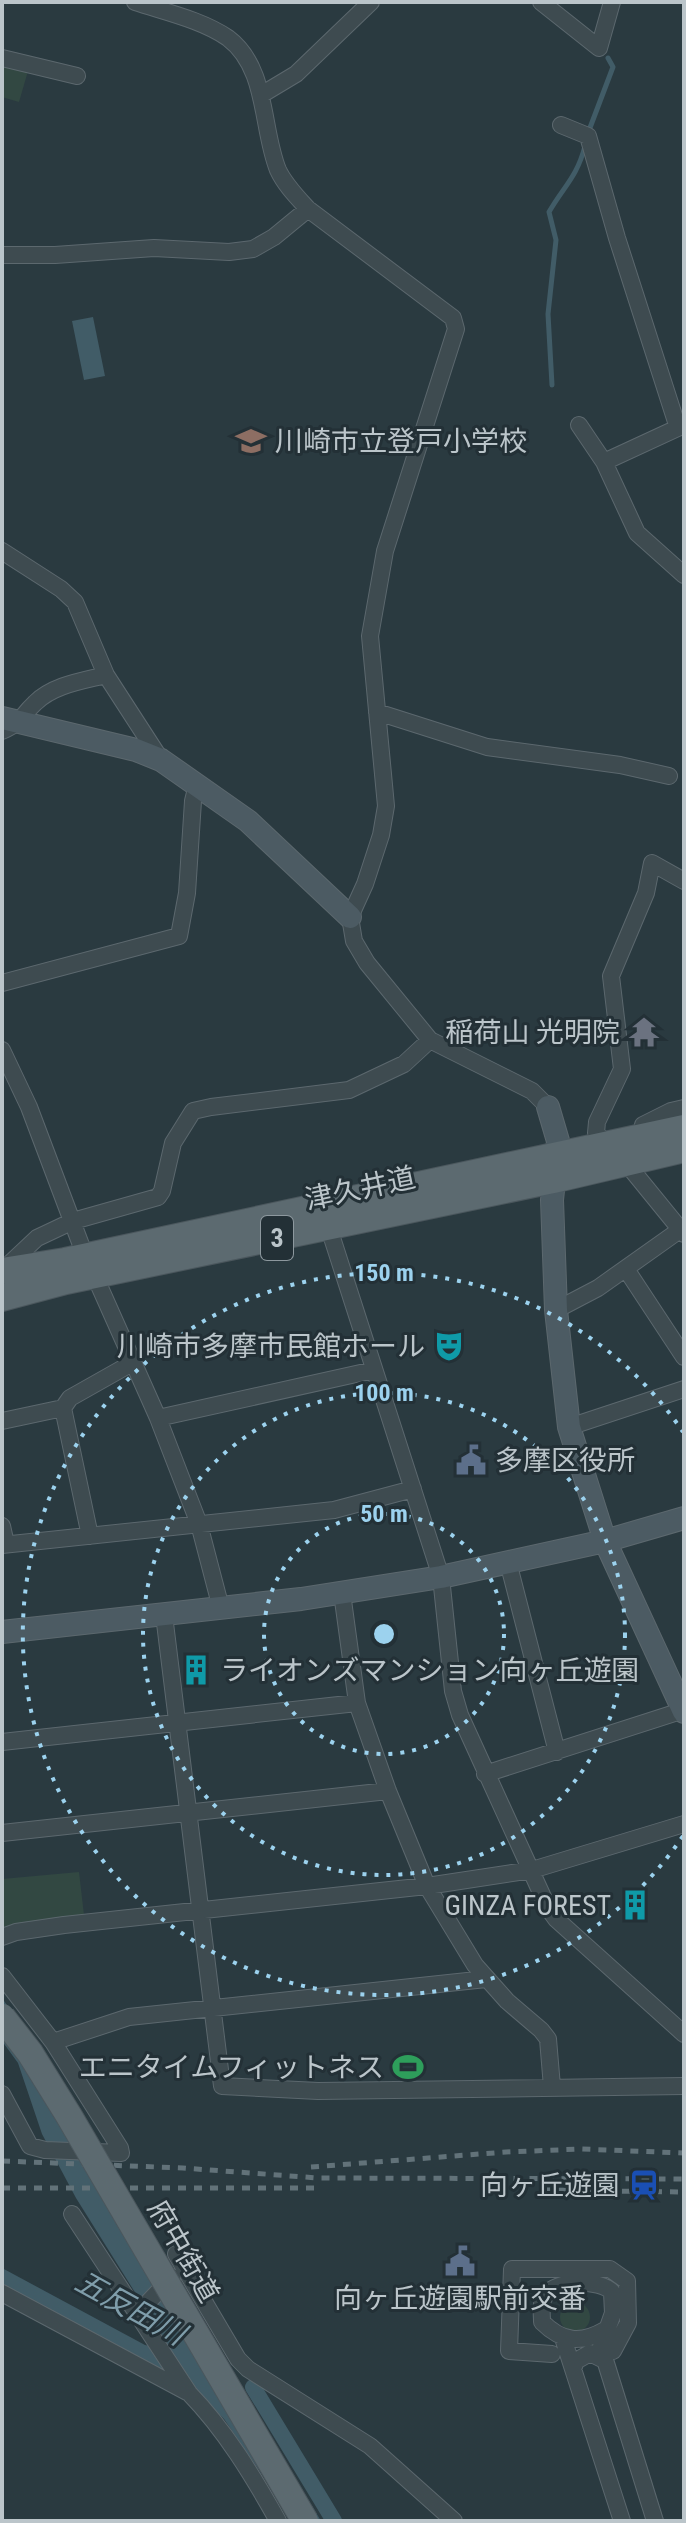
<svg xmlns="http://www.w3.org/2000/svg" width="686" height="2523" font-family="'Roboto Condensed','Noto Sans JP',sans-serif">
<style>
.green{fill:#324842}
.water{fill:#415c67}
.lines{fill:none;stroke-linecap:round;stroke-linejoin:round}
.stream{stroke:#415c67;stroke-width:5}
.canal{stroke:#415c67;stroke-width:16}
.street-casing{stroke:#5c686e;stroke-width:18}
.secondary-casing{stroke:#5c686e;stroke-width:24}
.primary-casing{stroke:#4b575d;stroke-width:28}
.street{stroke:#3e4b50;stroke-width:16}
.secondary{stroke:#4c5b63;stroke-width:22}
.primary{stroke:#5c6a70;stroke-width:26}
.rail{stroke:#627279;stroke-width:5;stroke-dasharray:8 8;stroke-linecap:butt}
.primary-bridge-casing{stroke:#4b575d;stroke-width:28;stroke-linecap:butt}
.primary-bridge{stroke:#5c6a70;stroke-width:26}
.ring{fill:none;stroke:#9cd2ee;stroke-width:4;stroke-dasharray:4 8}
.labels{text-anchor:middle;stroke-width:6;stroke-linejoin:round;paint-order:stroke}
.shield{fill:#233036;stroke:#8d989e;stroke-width:2}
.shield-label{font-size:26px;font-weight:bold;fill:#bbc5ca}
.poi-label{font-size:28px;fill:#bbc5ca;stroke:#233036;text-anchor:end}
.street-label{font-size:28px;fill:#bbc5ca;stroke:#233036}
.water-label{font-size:30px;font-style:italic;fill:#7f9daa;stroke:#233036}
.centre{fill:#9cd2ee;stroke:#233036;stroke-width:4}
.ring-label{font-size:24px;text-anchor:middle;font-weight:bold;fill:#9cd2ee;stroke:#233036;stroke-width:6;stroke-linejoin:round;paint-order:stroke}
</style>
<rect width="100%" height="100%" fill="#2a3a40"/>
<!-- green -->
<path class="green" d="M2,65L28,71L19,102L2,97Z
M79,1872L84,1915L58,1918L2,1929V1879Z
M560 2317a15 15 0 1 1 30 0a15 15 0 1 1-30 0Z"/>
<!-- water -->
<path class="water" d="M93,317L105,376L84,380L72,321Z
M2,1998L42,2055L321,2521H294L224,2419L204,2399L2,2287V2268L145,2345L171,2350L76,2198L42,2134L18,2063L2,2041Z"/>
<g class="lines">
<!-- stream -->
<path class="stream" d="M588,133L613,67L608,58
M552,385L548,314L556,240L549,212C564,186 577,177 585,146"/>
<!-- canal -->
<path class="canal" d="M253,2387L334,2521"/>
<!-- street casing -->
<g class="street-casing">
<path id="street" d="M135,2C165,12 202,20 228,38C268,68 261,128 278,170C285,185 297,197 308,209L453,318L456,329L385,551L370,636L386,806L381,835L365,884L350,917L354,941L367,963L430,1040L532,1091L548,1107
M541,2L599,48L612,2
M2,58L77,76
M261,95L296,74L371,2
M561,125L588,136L617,238L678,428
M2,255H55L154,248L229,252L253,249L274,237L308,209
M579,425L604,462L637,533L684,575
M604,462L684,425
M2,551L61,589L75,602L106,675L161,760
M377,712L487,747L620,765L669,776
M2,731C25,720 19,718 35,703C53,685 82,681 106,675
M2,983L179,936L187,893L193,801L197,785
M2,1050L29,1107L81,1245L158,1418L199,1524L221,1608
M640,1138L643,1125L671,1111L684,1108
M608,1145L596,1133L597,1122L622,1069L611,976L646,893L652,863L684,881
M627,1164L684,1234
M326,1219L441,1577L453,1691L460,1715L548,1908L556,1919L684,2034
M4,1269L37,1238L73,1221L158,1197L162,1191L173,1143L193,1111L211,1107L349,1090L404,1064L430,1040
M626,1269L684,1357
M556,1310L598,1288L684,1227
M63,1408L90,1536
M158,1418L374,1370
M2,1421L63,1408L70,1398L132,1363
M569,1427L684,1389
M2,1526L6,1544
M2,1545L334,1510L413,1489
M508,1562L557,1752
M342,1593L357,1703L388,1791L427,1886L475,1965L507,2001L541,2030L548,2039L552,2087
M164,1615L222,2086L318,2091L684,2086
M2,1742L357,1703
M485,1774L684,1710
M2,1833L388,1791
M2,1937L16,1932L64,1925L427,1886L532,1870L684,1824
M2,1976L53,2042L120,2148L121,2153L45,2150L30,2146L2,2094
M53,2042L129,2017L486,1979
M72,2214L189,2393C225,2430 253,2476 278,2521
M176,2254L238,2359L248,2369L370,2446L454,2521
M2,2293L187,2392
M137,2314L172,2277
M605,2330C581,2344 562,2342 542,2322C542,2313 540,2303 545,2296C555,2279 600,2279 612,2292L613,2313L601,2347L655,2521
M563,2338L622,2521
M552,2354L509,2351L512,2269H610L627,2281L628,2323L613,2351
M573,2369L576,2361L590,2353L604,2360"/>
</g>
<!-- secondary casing -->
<g class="secondary-casing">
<path id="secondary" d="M2,718L136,750L161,760L248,821L350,917
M548,1107L558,1141L552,1200L556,1310L569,1427L605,1541L684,1712
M2,1632L301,1599L441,1577L605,1541L684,1518"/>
</g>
<!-- primary casing -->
<g class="primary-casing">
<path id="primary" d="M2,1271L65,1261L684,1128
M2,1298L66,1281L553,1180L684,1149"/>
</g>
<!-- street -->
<use href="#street" class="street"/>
<!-- secondary -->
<use href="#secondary" class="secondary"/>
<!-- primary -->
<use href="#primary" class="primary"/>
<!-- rail -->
<path class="rail" d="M2,2161L183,2168L318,2178L684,2179
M311,2167L506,2152L582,2149L684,2153
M2,2188H314
M542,2190L684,2192"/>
<!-- primary-bridge casing -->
<g class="primary-bridge-casing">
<path id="primary-bridge" d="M2,2017L30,2053L69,2116L305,2521"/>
</g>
<!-- primary-bridge -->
<use href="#primary-bridge" class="primary-bridge"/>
</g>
<!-- distance rings -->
<g class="ring">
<circle cx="384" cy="1634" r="120"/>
<circle cx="384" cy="1634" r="241"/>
<path d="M683 1836A361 361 0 1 1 683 1432"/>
</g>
<!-- icons -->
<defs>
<g id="school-bare" transform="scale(2.4)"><path d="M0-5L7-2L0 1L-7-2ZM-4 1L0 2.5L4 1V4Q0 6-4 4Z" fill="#8d6e63" stroke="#233036" stroke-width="2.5" paint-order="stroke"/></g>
<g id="temple-bare" transform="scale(2.4)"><path d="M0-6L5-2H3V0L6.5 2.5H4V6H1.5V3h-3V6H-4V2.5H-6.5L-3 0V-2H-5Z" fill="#6b7280" stroke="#233036" stroke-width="2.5" paint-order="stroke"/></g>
<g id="theatre-bare" transform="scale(2.4)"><path d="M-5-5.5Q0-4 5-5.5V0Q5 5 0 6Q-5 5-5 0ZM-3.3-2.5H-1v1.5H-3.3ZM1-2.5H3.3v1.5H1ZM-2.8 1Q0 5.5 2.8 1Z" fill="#0f9aa8" stroke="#233036" stroke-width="2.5" paint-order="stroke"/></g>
<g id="civic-bare" transform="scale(2.4)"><path d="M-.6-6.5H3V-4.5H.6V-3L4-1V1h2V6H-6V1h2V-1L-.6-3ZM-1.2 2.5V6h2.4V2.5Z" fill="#5c6f8a" stroke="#233036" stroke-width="2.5" paint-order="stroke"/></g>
<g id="building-bare" transform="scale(2.4)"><path d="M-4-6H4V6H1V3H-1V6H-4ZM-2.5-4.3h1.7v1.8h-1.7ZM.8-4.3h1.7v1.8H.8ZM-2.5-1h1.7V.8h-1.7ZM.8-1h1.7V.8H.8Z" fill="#0f9aa8" stroke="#233036" stroke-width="2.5" paint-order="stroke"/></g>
<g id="stadium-bare" transform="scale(2.4)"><path d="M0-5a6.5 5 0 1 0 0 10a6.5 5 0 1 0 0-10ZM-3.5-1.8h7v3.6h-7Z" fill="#2e9e5b" stroke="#233036" stroke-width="2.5" paint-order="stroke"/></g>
<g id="station-bare" transform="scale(2.4)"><path d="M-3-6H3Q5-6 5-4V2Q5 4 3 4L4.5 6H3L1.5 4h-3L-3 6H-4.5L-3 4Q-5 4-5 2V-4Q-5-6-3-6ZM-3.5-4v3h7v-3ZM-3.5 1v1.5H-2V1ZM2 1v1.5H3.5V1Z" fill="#1a4fb4" stroke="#233036" stroke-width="2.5" paint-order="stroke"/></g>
</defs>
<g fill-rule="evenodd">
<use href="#school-bare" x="251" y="441"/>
<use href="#temple-bare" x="644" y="1032"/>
<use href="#theatre-bare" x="449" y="1346"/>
<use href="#civic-bare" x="471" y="1460"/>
<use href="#building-bare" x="196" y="1670"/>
<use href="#building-bare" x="635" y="1905"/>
<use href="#stadium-bare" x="408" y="2067"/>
<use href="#station-bare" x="644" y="2185"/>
<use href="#civic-bare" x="460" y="2261"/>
</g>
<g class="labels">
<!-- shield labels -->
<rect class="shield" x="261" y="1216" width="32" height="44" rx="6"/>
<g class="shield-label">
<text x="277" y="1247">3</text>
</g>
<!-- poi labels -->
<g class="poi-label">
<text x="275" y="451" text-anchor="start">川崎市立登戸小学校</text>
<text x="620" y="1042">稲荷山 光明院</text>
<text x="425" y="1356">川崎市多摩市民館ホール</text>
<text x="495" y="1470" text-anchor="start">多摩区役所</text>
<text x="220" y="1680" text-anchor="start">ライオンズマンション向ヶ丘遊園</text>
<text x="611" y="1915">GINZA FOREST</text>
<text x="384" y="2077">エニタイムフィットネス</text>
<text x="620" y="2195">向ヶ丘遊園</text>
<text x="460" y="2308" text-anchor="middle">向ヶ丘遊園駅前交番</text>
</g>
<!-- street labels -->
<g class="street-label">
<text transform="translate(360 1188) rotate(-12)" y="10">津久井道</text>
<text transform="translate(184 2251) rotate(60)" y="10">府中街道</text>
</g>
<!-- water labels -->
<g class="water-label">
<text transform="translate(130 2308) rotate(29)" y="10">五反田川</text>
</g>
</g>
<circle cx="384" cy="1634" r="12" class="centre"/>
<g class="ring-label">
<text x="384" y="1281">150 m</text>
<text x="384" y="1401">100 m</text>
<text x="384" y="1522">50 m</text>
</g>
<!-- border -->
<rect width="686" height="2523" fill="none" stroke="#bbc5ca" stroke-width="8"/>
</svg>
